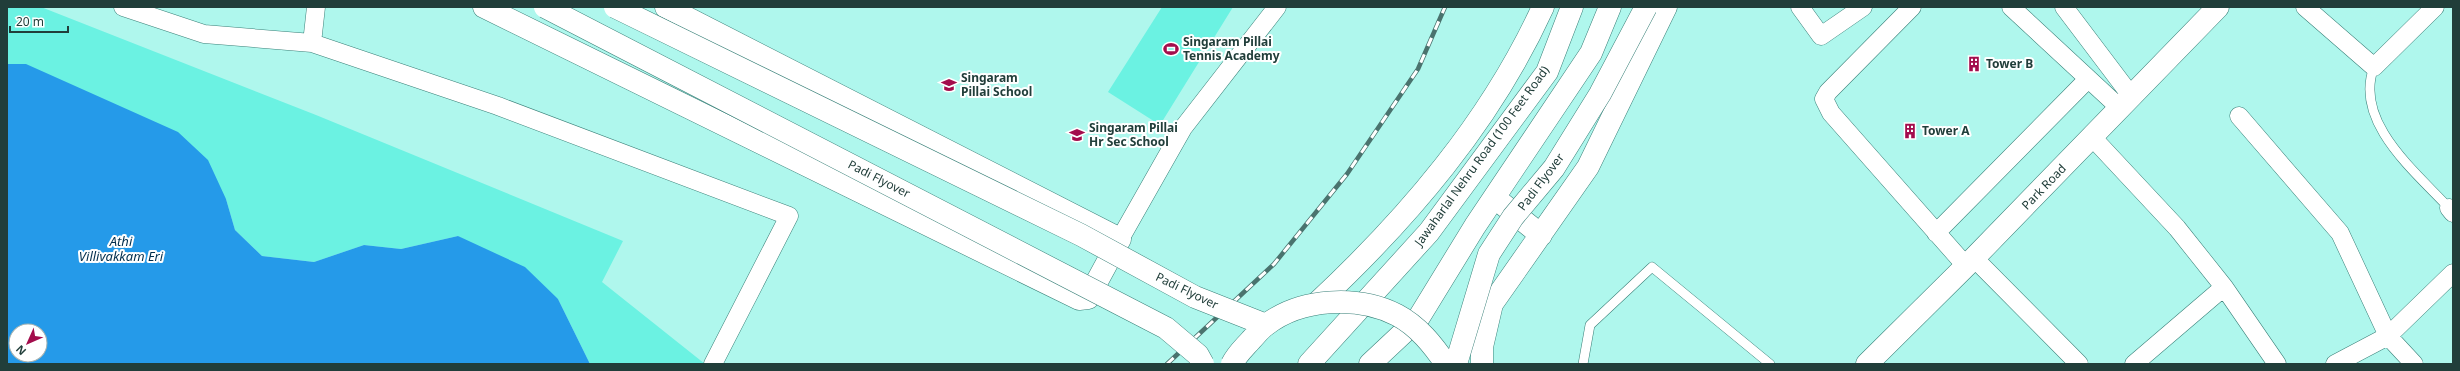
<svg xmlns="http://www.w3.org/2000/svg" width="2460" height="371" font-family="'Noto Sans',sans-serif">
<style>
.green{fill:#6bf2e2}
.water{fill:#259ae9;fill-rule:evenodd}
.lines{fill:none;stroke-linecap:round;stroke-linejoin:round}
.service-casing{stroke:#3a8179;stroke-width:10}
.minor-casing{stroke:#3a8179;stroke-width:19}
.tertiary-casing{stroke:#3a8179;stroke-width:23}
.primary-casing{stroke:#3a8179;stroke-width:23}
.service{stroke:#fff;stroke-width:9}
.minor{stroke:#fff;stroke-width:18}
.tertiary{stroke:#fff;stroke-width:22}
.primary{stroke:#fff;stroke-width:22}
.rail-casing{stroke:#4a736e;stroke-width:4.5}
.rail{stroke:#fff;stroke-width:3;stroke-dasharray:9;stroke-linecap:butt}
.primary-bridge-casing{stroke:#3a8179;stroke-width:23;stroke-linecap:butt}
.primary-bridge{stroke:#fff;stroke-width:22}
.labels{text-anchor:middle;stroke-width:4;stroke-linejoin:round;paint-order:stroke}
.poi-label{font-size:12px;font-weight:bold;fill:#213e3a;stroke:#fff;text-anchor:start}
.street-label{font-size:12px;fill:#213e3a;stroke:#fff}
.water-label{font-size:13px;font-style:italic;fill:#002e4d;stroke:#fff}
</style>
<rect width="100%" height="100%" fill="#aff7ed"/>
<!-- green -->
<path class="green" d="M7,7H41L316,115L623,241L602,282L705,364H590L558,299L458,236L401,249L364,245L314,262L262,256L235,230L226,199L26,65L7,64Z
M1162,7H1233L1160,125L1108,92Z"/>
<!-- water -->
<path class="water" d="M7,64H26L178,132L208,160L226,199L235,230L262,256L314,262L364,245L401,249L458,236L525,267L558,299L590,364H7ZM16,331H40V355H16Z"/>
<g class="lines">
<!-- service casing -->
<g class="service-casing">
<path id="service" d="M2374,67C2353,122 2416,172 2449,208
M1583,364L1590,325L1652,267L1770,364"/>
</g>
<!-- minor casing -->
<g class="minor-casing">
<path id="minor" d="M123,7L204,34L312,43L316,7
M1800,7L1821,36L1863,7
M1912,7L1828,92L1824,99L1831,113L1966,266
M2011,7L2121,109
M2064,7L2132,97
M2305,7L2374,67L2435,7
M312,43L498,106L789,216L713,364
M2239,116L2340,233L2388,336L2414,364
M2092,137L2177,228L2224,287L2277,364
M2449,208L2453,213
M1936,233L2088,79
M1120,239L1183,128L1277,7
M1974,258L2079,364
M2134,364L2224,287
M2335,364L2388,336L2453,273"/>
</g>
<!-- tertiary casing -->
<g class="tertiary-casing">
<path id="tertiary" d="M484,7L1079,299L1088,298L1120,239L666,7
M1867,364L1974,258L2218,7"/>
</g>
<!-- primary casing -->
<g class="primary-casing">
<path id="primary" d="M1500,202L1541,235
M1317,303C1408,218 1491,121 1543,7
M1309,364L1429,232L1547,72L1572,7
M1370,364L1418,319L1475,226L1591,53L1610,7
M1482,364V347L1492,304L1588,167L1666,7"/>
</g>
<!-- service -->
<use href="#service" class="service"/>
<!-- minor -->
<use href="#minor" class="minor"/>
<!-- tertiary -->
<use href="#tertiary" class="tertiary"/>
<!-- primary -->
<use href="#primary" class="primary"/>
<!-- rail casing -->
<g class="rail-casing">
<path id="rail" d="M1167,364L1274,264L1347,174L1418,69L1445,7"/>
</g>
<!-- rail -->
<use href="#rail" class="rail"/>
<!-- primary-bridge casing -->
<g class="primary-bridge-casing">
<path id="primary-bridge" d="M545,7L1166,328L1198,355L1203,364
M615,7L1081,235L1195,297L1266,325
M1232,364C1237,354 1244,348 1251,340C1256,335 1260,329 1266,325C1301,298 1358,295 1397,315C1418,326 1433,345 1446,364
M1456,364L1489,254L1513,217L1554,168L1600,94L1646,7"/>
</g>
<!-- primary-bridge -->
<use href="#primary-bridge" class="primary-bridge"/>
</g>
<!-- icons -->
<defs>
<g id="stadium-bare" transform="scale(1.2)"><path d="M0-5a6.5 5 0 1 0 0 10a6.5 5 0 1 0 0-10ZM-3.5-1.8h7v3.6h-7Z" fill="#a30d4c" stroke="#fff" stroke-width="2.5" paint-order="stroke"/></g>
<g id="building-bare" transform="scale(1.2)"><path d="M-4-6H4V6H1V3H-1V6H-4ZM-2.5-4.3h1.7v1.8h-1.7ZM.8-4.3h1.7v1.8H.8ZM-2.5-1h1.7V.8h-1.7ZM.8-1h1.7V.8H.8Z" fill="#a30d4c" stroke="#fff" stroke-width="2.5" paint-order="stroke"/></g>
<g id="school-bare" transform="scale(1.2)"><path d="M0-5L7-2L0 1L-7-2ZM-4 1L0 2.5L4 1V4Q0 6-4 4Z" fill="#a30d4c" stroke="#fff" stroke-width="2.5" paint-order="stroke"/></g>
</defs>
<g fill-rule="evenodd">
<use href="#stadium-bare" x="1171" y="49"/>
<use href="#building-bare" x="1974" y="64"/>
<use href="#school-bare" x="949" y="85"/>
<use href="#building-bare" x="1910" y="131"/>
<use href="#school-bare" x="1077" y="135"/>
</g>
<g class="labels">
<!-- poi labels -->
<g class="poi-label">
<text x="1183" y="46">Singaram Pillai<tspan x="1183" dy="14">Tennis Academy</tspan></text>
<text x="1986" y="68">Tower B</text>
<text x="961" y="82">Singaram<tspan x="961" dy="14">Pillai School</tspan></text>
<text x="1089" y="132">Singaram Pillai<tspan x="1089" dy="14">Hr Sec School</tspan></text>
<text x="1922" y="135">Tower A</text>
</g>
<!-- street labels -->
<g class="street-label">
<text transform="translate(1482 156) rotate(-54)" y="4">Jawaharlal Nehru Road (100 Feet Road)</text>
<text transform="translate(879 179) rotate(27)" y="4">Padi Flyover</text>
<text transform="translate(1541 182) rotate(-53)" y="4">Padi Flyover</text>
<text transform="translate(2044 187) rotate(-46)" y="4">Park Road</text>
<text transform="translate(1187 291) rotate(26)" y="4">Padi Flyover</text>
</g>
<!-- water labels -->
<g class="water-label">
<text x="121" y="246">Athi<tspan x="121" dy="15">Villivakkam Eri</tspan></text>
</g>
</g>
<!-- border -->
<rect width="2460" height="371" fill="none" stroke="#213e3a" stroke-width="16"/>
<!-- north arrow -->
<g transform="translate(28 343) rotate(225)"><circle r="19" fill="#ffffff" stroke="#a6b2b0"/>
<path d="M0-3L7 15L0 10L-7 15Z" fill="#a30d4c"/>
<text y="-6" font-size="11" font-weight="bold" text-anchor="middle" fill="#213e3a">N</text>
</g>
<!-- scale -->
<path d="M10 26v6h58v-6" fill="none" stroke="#213e3a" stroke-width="2"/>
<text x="16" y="26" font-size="12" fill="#213e3a" stroke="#ffffff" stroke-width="3" paint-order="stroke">20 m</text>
</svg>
